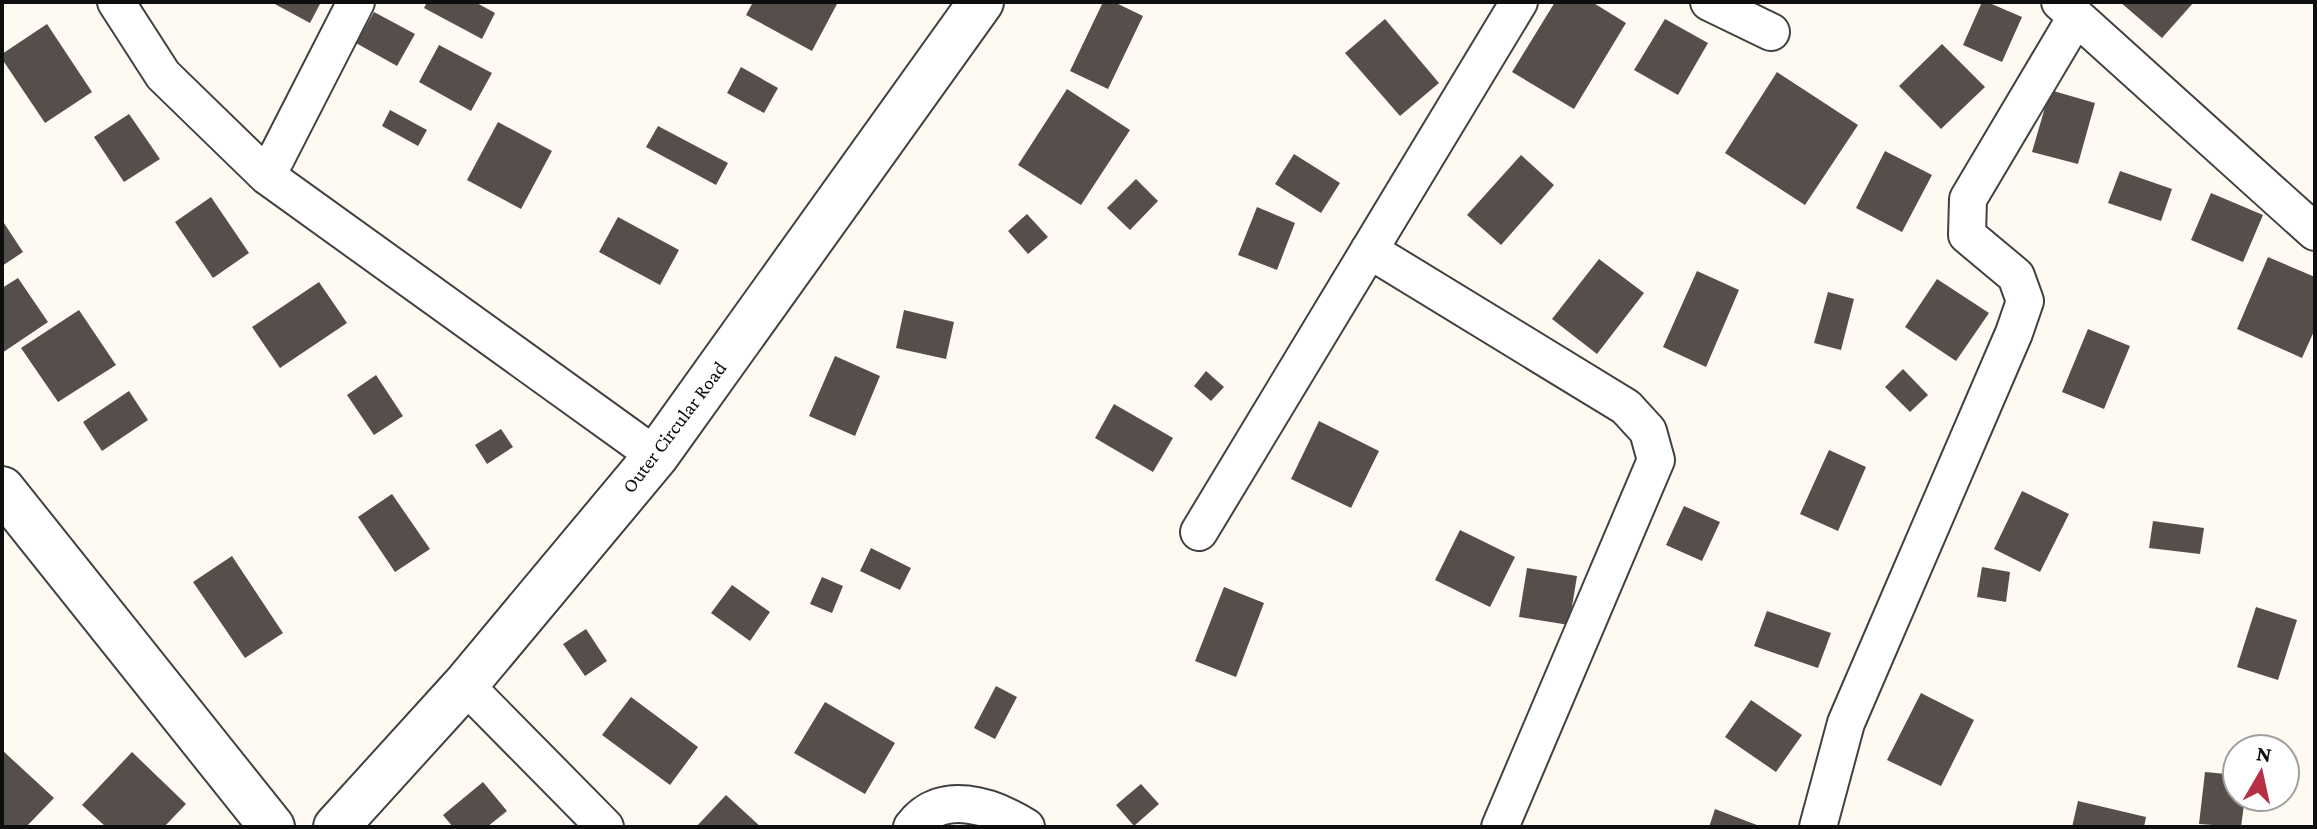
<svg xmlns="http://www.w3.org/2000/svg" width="2317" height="829" font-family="'Crimson Pro',serif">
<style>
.building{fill:#564e4b}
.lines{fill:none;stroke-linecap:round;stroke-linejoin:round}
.minor-casing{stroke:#414141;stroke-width:40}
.tertiary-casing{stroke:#414141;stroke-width:48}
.minor{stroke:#fff;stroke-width:36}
.tertiary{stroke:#fff;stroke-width:44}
.labels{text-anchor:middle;stroke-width:8;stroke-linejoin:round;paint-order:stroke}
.street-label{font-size:20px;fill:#0e0e0e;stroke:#fff}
</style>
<rect width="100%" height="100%" fill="#fefaf1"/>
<!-- building -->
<path class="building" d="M271,2H321L310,23Z
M427,2H475L495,13L482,39L424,8Z
M753,2H834L837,4L812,51L746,15Z
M1103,2H1114L1143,16L1108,89L1070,71Z
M1555,2H1592L1626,23L1574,109L1512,72Z
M1982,2H1987L2022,17L2002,62L1963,45Z
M2120,2H2194L2162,38Z
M374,12L415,34L397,66L356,43Z
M1385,19L1439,83L1400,116L1345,53Z
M1665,19L1708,43L1678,95L1634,70Z
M47,24L92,92L45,123L2,59V54Z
M1942,44L1985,87L1941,129L1899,86Z
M439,45L492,73L471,111L419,82Z
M741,67L778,88L764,113L727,93Z
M1777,72L1858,125L1805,205L1725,153Z
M1067,89L1130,130L1081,205L1018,165Z
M2050,90L2095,103L2078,164L2032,152Z
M390,110L427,130L418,146L382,126Z
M129,114L160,159L124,182L94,137Z
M498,122L552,151L521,209L467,180Z
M658,126L728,163L716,185L646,147Z
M1885,151L1932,175L1902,232L1856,208Z
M1294,154L1340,183L1321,213L1275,184Z
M1521,155L1554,185L1501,245L1467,215Z
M2120,171L2172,189L2161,221L2108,203Z
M1136,179L1158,201L1130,230L1107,208Z
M2211,193L2263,215L2243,262L2191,240Z
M211,197L249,253L213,278L175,222Z
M1257,207L1295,223L1277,270L1238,255Z
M1027,214L1048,237L1028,254L1008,231Z
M618,217L679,250L660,285L599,252Z
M2,220L23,252L2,266Z
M2268,257L2315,277V329L2302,358L2237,329Z
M1599,259L1644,293L1597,354L1552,319Z
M1697,271L1739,290L1706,367L1663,347Z
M18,278L48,322L2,353V288Z
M1937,279L1989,313L1956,361L1905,327Z
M319,282L347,323L280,368L252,327Z
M1828,292L1854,299L1841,350L1814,343Z
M79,310L116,365L58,402L21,348Z
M904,310L954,322L946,359L896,348Z
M2088,329L2130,346L2104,409L2062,392Z
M835,356L880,376L855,436L809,416Z
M1903,369L1928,395L1910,412L1885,387Z
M1206,371L1224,387L1211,401L1194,386Z
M376,375L403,416L374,435L347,395Z
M129,391L148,420L102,451L83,422Z
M1114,404L1173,438L1153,472L1095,438Z
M1319,421L1379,451L1351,508L1291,479Z
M501,429L513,447L487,464L475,445Z
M1829,450L1866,467L1838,531L1800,514Z
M2022,491L2069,514L2040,572L1994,549Z
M392,494L430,549L395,572L358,517Z
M1684,506L1720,522L1702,561L1666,545Z
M2153,521L2204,528L2200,554L2149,548Z
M1460,530L1515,557L1490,607L1435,580Z
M871,548L911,568L900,590L860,571Z
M232,556L283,633L245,658L193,582Z
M1982,567L2010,572L2006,602L1977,597Z
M1527,568L1577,576L1569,625L1519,617Z
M822,577L843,586L832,613L810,604Z
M732,585L770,612L750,641L711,613Z
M1224,587L1264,603L1236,677L1195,661Z
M2256,607L2297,620L2278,680L2237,667Z
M1767,611L1831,633L1818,668L1754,646Z
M586,629L607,661L585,676L563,644Z
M996,686L1017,697L995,739L974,728Z
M1921,693L1974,720L1941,786L1887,760Z
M631,697L698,747L670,785L602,735Z
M1751,700L1802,735L1776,772L1725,737Z
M825,702L895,743L865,794L794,753Z
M2,750L54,798L26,827H5L2,824Z
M132,752L186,804L164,827H106L82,805Z
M2205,772L2237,775V797H2245L2241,827L2199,824Z
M483,782L507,811L487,827H453L443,815Z
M1141,784L1159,804L1134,826L1116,805Z
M726,795L761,827H696Z
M2078,801L2146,817L2144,827H2072Z
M1715,809L1762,827H1709Z"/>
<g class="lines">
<!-- minor casing -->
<g class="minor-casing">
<path id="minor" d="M116,2L163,75L267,176L656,456
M1709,2L1771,32
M2060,2L2315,232
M267,176L356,2
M1369,250L1626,407L1648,431L1656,460L1500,827
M1199,532L1519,2
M465,685L605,827
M912,827C941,788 992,806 1026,827
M1818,827L1846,723L2014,333L2025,301L2016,276L1967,235L1968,199L2076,17"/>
</g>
<!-- tertiary casing -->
<g class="tertiary-casing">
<path id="tertiary" d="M2,489L272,827
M336,827L465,685L656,456L981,2"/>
</g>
<!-- minor -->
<use href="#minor" class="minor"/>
<!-- tertiary -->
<use href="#tertiary" class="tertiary"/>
</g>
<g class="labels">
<!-- street labels -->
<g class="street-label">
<text transform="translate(674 427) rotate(-53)" y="7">Outer Circular Road</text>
</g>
</g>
<!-- border -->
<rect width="2317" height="829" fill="none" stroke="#0e0e0e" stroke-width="8"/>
<!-- north arrow -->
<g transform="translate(2261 773) rotate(9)"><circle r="38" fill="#ffffff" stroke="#9f9f9f" stroke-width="2"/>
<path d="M0-6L14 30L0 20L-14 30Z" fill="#b62f45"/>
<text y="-12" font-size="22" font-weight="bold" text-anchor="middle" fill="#0e0e0e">N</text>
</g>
</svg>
